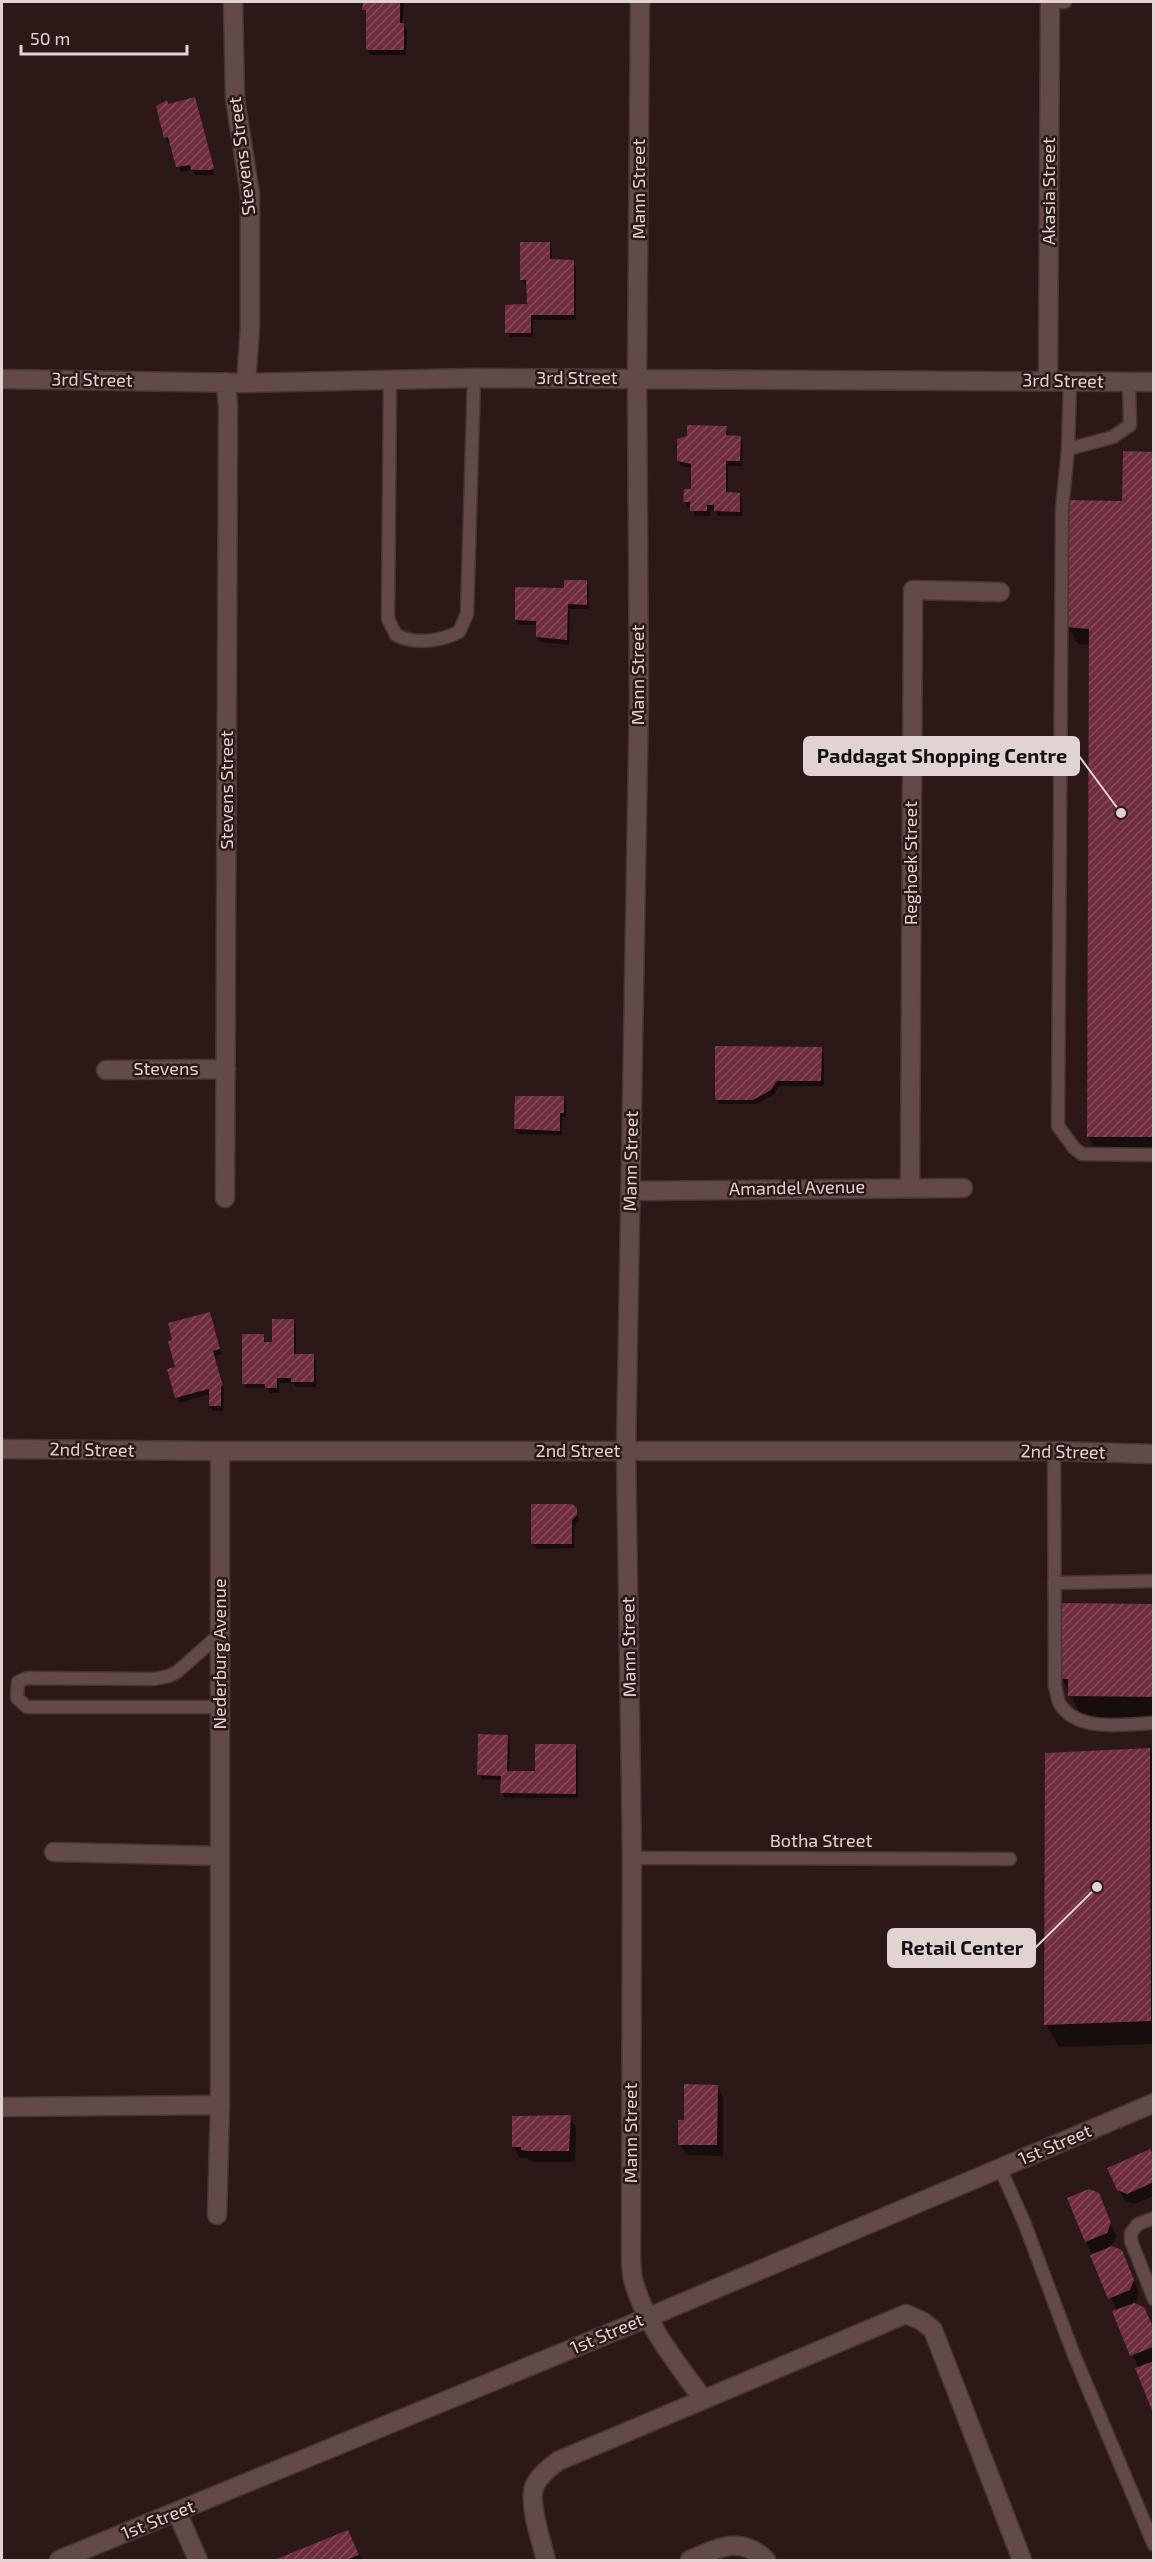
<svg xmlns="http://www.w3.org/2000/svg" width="1155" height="2562" font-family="'Exo 2',sans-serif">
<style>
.shadow{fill:#0007}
.building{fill:url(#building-hatch)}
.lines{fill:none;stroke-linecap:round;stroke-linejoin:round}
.lane-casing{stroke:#453635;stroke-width:15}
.street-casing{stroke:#453635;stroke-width:21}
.lane{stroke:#614a47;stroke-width:12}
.street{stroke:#614a47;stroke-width:18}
.labels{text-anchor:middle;stroke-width:5;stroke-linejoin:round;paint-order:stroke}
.street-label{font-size:18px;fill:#e1d3d2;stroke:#2c1917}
.leader{fill:none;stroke:#e1d3d2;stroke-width:2}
.callout-dot{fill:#e1d3d2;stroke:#2c1917;stroke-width:2}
.callout{fill:#e1d3d2;stroke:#e1d3d2;stroke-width:2}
.callout-label{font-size:20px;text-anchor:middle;font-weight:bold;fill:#111}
</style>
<defs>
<pattern id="building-hatch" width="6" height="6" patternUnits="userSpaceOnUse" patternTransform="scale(1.5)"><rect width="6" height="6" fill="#702d3d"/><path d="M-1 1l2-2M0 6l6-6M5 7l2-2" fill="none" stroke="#844b58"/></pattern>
</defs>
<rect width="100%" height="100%" fill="#2c1917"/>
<!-- shadow -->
<path class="shadow" d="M364,2H404L402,24L407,29L406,55H370L367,50V14Z
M195,99L197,104L214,175H195L193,170L181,172L171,142L168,143L165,138L169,105Z
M549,244L552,249V261L573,262L576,267V320H533V337H510L507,332L528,306V285H525L522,280Z
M726,427L729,437H740L743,442L742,466H728V494H739L742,499V516H718L715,510H710V516H695L692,507H688L685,502L692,490V468L681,466L678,461Z
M1154,453V1153H1098L1088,1136L1091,645L1078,644L1068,627L1124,502Z
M586,582L589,587V609H570L569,645L540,642L537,637V625H519L516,620Z
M821,1049L824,1054V1086H779L774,1095L755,1104H719L716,1099Z
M563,1097L566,1102V1117H562V1135L518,1134L516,1129Z
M209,1313L222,1354L215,1356L224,1390L223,1411H213L210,1406V1394L179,1403L169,1371L177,1368Z
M293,1321L296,1326V1356H313L316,1361V1387H296L293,1383H279V1393H270L267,1388H246L244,1383L263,1336L266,1343H274Z
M575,1509L579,1521L574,1526V1548L536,1549L533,1544Z
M1154,1605V1719L1082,1718L1062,1678Z
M507,1736L510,1741L509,1772H536L575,1746L578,1751V1798H505L502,1793V1780L482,1779L479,1774Z
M1149,1749L1154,1757V2044L1059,2047L1046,2025Z
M717,2086L723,2098V2156L686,2155L680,2144Z
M570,2117L576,2128L575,2162H535L529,2161L527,2158H520L513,2147Z
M1154,2157V2196L1134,2204L1125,2201L1118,2189Z
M1098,2194L1116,2236L1113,2244L1108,2246L1121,2251L1139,2292L1136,2301L1131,2303L1143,2308L1154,2329V2410L1117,2311L1086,2241Z
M347,2531L362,2560H278Z"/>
<!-- building -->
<path class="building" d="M363,2H400V23H404V50H366V10H362Z
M195,97L214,168L211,170H191L190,165L176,167L168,137L164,138L156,106L167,100L168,104Z
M520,242H550V259L574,260V315H531V333H505V305L527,304L526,280H520Z
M687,425L727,426L726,435L741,436L740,461H726V492L740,493V512L714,511V505H707V511H690V502H683L684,489H691V464L677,461V439L687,436Z
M1123,451L1154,452V1137H1087L1089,629L1067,627L1069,500L1122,501Z
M564,580H587V605L568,604L567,640L536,637V621L515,620V587L564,588Z
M715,1046L822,1047L821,1081H777L771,1090L753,1100H715Z
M515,1096H564V1113H560V1131L514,1129Z
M210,1312L220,1349L213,1351L223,1386H221V1406H209V1389L175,1398L167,1369L175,1367L168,1341L172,1340L168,1323Z
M272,1319H294V1354H314V1382H291V1378H277V1388H265V1384H242V1334H264V1342H272Z
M531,1504H572L577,1508V1515L572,1520V1544H531Z
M1060,1603L1154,1604V1697L1068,1696V1679H1060Z
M478,1734L508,1735L507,1771H535V1744H576V1794L500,1793L501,1776L477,1775Z
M1150,1748L1151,2021L1044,2025L1045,1753Z
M684,2084L718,2085L717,2145H678V2120H684Z
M571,2115L569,2151H528L521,2150V2147H512V2116Z
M1150,2149L1154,2156V2182L1127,2194L1117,2190L1107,2168Z
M1089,2189L1099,2193L1111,2223L1107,2233L1085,2242L1067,2198Z
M1112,2246L1122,2250L1134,2280L1130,2290L1108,2299L1090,2255Z
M1134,2303L1144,2307L1154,2329V2344L1153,2347L1130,2356L1112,2311Z
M1154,2361V2413H1153L1135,2368Z
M348,2530L359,2555L346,2560H274Z"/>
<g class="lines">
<!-- lane casing -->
<g class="lane-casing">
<path id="lane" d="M1050,2H1065
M390,379L388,619L396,635C416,645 440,641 459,632L467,614L474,378
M1070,381L1068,449L1062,509L1058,1126L1074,1148L1082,1154L1154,1155
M1068,449L1113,437L1130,425L1129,382
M1054,1451L1055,1686C1057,1692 1057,1700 1060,1704C1077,1733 1126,1724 1154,1723
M1054,1583L1154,1581
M220,1634L177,1672L169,1676L154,1679L27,1678L18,1682L17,1698L27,1707H220
M632,1858L1010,1859
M1000,2168L1024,2222L1074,2355L1154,2545
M1154,2218L1138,2224L1131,2233V2241L1154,2299"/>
</g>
<!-- street casing -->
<g class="street-casing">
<path id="street" d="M233,2L235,99L250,194V327L246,383
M640,2L637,378L639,696L626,1451L632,1858L631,2252C631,2261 631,2271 633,2279C644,2323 677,2363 703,2399
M2,379L246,383L474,378L1154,382
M1048,381L1050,2
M106,1070L226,1069
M910,1187L913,590L1000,592
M631,1191L963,1188
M225,1198L228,407L226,382
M2,1449L220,1451H1054L1154,1454
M54,1852L220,1856
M2,2107L220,2105V1451
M217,2215L220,2105
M177,2512L198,2560
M59,2560L649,2317L1154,2103
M546,2560C542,2543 527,2501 535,2485C540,2475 549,2468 558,2461L906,2314L922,2321L933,2330L1022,2560
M690,2560C718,2548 741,2535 766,2560"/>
</g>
<!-- lane -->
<use href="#lane" class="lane"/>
<!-- street -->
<use href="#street" class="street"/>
</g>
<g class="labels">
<!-- street labels -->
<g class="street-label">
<text transform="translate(242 156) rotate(-97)" y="6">Stevens Street</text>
<text transform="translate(639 189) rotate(-90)" y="6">Mann Street</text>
<text transform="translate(1049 191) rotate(-90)" y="6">Akasia Street</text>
<text x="577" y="384">3rd Street</text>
<text transform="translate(92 380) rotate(1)" y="6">3rd Street</text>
<text transform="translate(1063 381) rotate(1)" y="6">3rd Street</text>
<text transform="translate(638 675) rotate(-90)" y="6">Mann Street</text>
<text transform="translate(227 790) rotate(-90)" y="6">Stevens Street</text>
<text transform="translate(911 863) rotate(-90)" y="6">Reghoek Street</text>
<text x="166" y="1075">Stevens</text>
<text transform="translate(631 1161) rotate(-89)" y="6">Mann Street</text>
<text transform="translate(797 1188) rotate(-1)" y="6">Amandel Avenue</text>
<text transform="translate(92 1450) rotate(1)" y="6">2nd Street</text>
<text x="578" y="1457">2nd Street</text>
<text transform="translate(1063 1452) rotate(1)" y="6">2nd Street</text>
<text transform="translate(629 1647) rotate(-91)" y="6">Mann Street</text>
<text transform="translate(220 1654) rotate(-90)" y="6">Nederburg Avenue</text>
<text x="821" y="1847">Botha Street</text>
<text transform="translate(631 2133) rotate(-90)" y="6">Mann Street</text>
<text transform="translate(1055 2145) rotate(-23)" y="6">1st Street</text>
<text transform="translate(607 2334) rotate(-23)" y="6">1st Street</text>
<text transform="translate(158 2520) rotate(-22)" y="6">1st Street</text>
</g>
</g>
<!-- callouts -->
<path class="leader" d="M1121 813L1079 756M1097 1887L1035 1948"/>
<g class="callout-dot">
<circle cx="1121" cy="813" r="6"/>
<circle cx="1097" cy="1887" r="6"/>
</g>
<g class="callout">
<rect x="804" y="737" width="275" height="38" rx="6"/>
<rect x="888" y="1929" width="147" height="38" rx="6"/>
</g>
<g class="callout-label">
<text x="942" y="763">Paddagat Shopping Centre</text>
<text x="962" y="1955">Retail Center</text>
</g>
<!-- border -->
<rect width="1155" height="2562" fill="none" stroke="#e1d3d2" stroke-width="6"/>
<!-- scale -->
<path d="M21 45v9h166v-9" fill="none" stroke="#e1d3d2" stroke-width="3"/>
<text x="30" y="45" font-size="18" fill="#e1d3d2" stroke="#2c1917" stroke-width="4.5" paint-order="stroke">50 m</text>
</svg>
